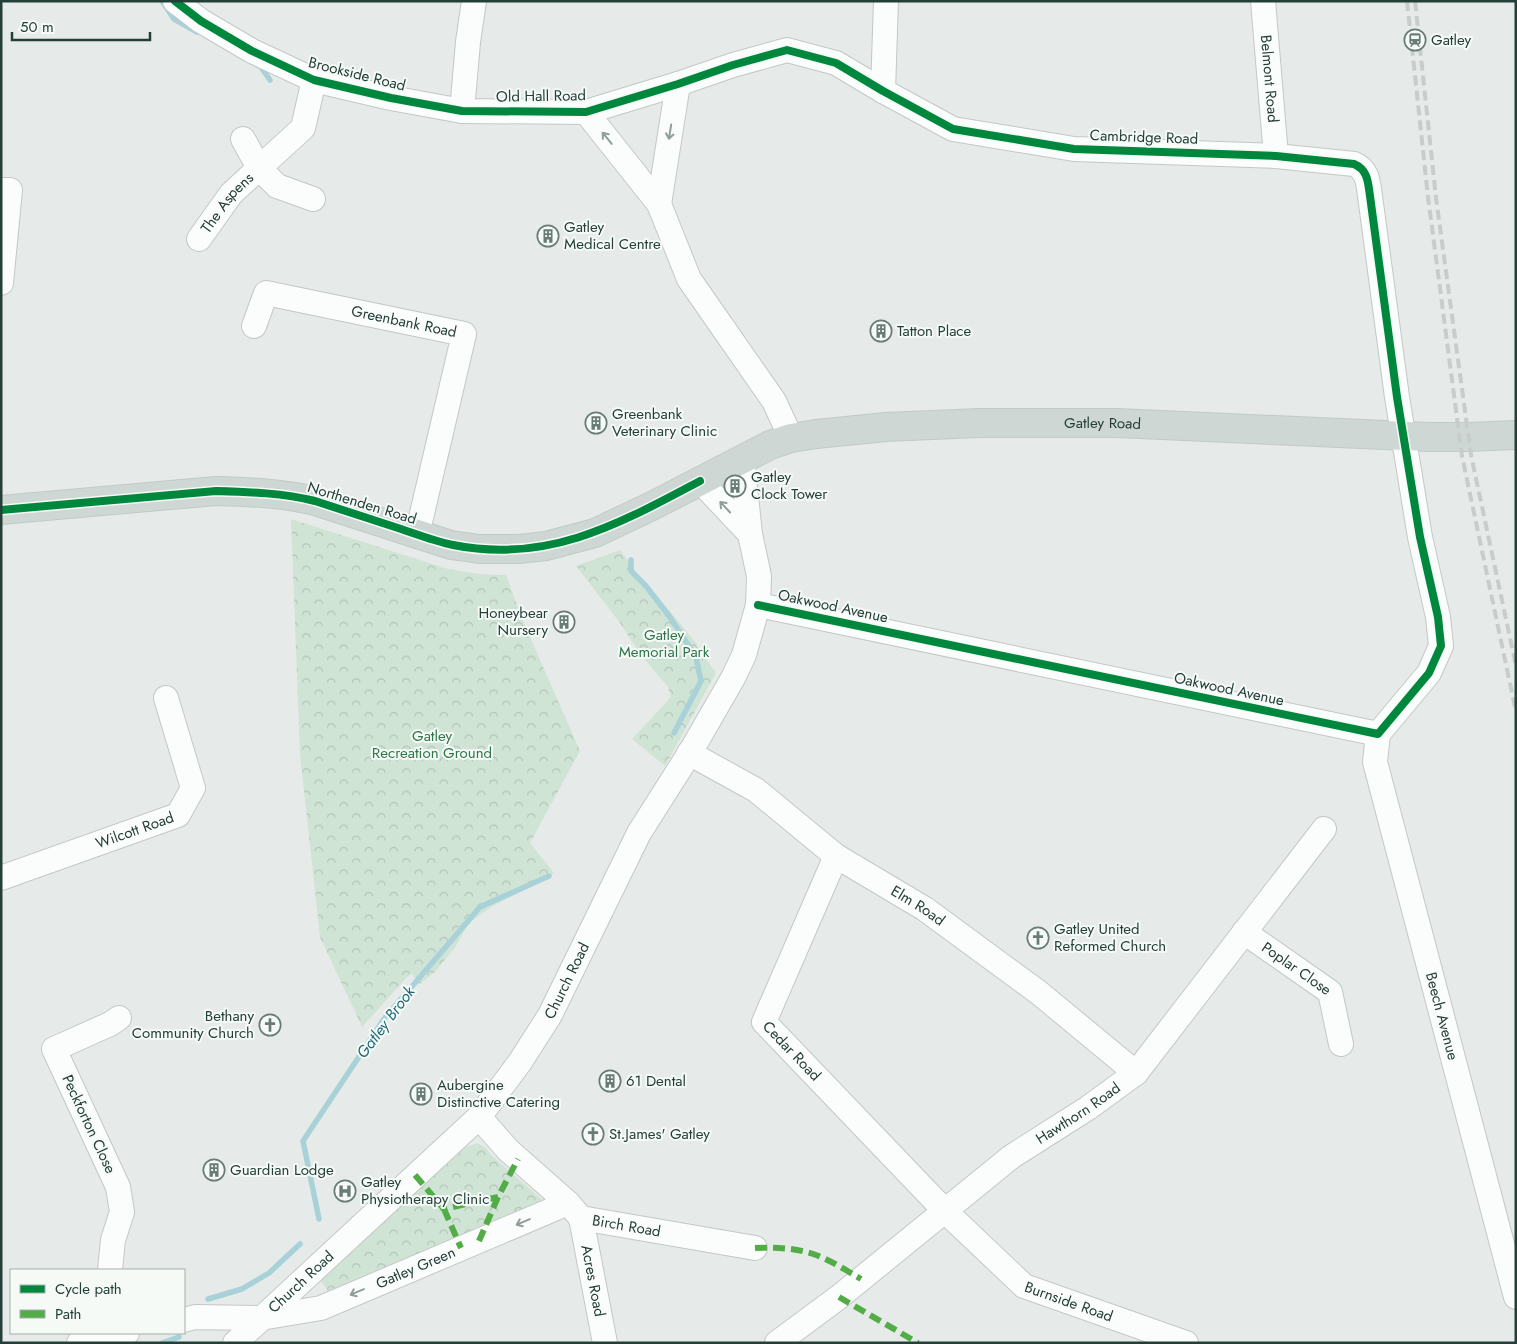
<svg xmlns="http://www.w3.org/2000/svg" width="1517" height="1344" font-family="Jost,sans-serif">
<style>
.park{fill:url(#park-crowns)}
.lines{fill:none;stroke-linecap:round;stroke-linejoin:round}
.stream{stroke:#a8d1d8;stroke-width:5.5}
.minor-casing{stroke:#c3c8c6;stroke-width:26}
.major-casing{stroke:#c2cac8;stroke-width:30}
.minor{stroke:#fbfcfc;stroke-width:24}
.major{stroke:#ced7d4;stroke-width:28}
.rail{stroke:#c8ccca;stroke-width:4;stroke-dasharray:10 5;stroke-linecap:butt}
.quiet{stroke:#53ad46;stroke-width:6;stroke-dasharray:12 6;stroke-linecap:butt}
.cycleway-casing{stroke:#f5faf7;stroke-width:11}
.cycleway{stroke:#00873e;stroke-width:8}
.oneway{stroke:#909e9a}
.labels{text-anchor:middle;stroke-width:4;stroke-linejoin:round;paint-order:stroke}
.poi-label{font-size:15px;fill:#243f38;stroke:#f5faf7;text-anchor:start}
.street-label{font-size:15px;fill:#243f38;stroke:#f5faf7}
.park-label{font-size:15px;fill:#2e764a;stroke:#f5faf7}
.water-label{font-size:16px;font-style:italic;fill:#1e6a7b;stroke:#f5faf7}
</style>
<defs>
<pattern id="park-crowns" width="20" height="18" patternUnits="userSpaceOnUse" patternTransform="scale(1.25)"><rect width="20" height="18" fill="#d0e4d6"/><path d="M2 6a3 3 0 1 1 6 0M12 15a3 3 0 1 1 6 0" fill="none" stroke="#b2c5b8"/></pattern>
</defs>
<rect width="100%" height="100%" fill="#e6ebe9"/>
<!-- park -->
<path class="park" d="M291,519L448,569L479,574L506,575L523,621L580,751L530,843L554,873L490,908L473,920L466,928L456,946L435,972L420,984L411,973L362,1027L320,937L300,754Z
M620,550L653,595L655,593L697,644L696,645L716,673L665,766L632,739L671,697L668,687L640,654L620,623L576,566Z
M477,1143L485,1147L491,1155L546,1203L328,1291L320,1280L466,1147Z"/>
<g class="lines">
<!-- stream -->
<path class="stream" d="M162,1L174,19L197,32
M257,65L261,67L270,80
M631,560V571L646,586L672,620L696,657L701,681L674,733
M319,1219L303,1141L384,1019L480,907L549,876
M208,1299L242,1289L269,1273L300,1244
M162,1343L179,1337"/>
<!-- minor casing -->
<g class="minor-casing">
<g id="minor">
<path d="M175,1L201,21L252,51L314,80L391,98L462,111L586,112L678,84L733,65L787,50L836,63L883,91L953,129L1074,149L1276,156L1354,164C1368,170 1368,182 1370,196L1397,397L1420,537L1438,617L1441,646L1429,673L1378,734L758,605"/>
<path id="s1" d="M1263,1L1276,156"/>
<path d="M883,91L886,1"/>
<path d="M462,111L468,42L474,1"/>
<path d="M586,112L659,204L689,279L774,401L791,438"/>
<path d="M1,190H10L1,283"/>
<path d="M313,199L277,186L259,168L303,128L314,80"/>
<path d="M659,204L678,84"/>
<path id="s2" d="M199,239L231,194L259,168L243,139"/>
<path id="s3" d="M254,326L266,293L464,334L417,535"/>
<path d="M700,481L750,534"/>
<path id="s4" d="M1378,734L1375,762L1516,1297"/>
<path id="s5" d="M689,753L756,790L836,856L925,909L1038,992L1136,1073"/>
<path id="s6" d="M836,856L764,1022L945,1211L1024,1286L1186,1343"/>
<path id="s7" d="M1,878L178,815L193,788L166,698"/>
<path id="s8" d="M1244,932L1330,992L1341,1044"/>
<path id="s9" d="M479,1117L508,1150L568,1203L581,1218L755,1248"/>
<path id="s10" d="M581,1218L605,1343"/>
<path d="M110,1270L113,1240L122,1212L118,1187L54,1049L110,1024L119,1018"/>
<path id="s11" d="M184,1320L195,1317L261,1318L321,1308L568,1203"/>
<path d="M79,1343L127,1333"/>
<path id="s12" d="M235,1343L479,1117L520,1062L550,1015L639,833L691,751L733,678L744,655L758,605L759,576L750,534L742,458"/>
<path id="s13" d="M777,1343L839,1297L1011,1157L1088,1108L1136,1073L1324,829"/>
</g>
</g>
<!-- major casing -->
<g class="major-casing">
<g id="major">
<path id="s14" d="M1,510L216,491C250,492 283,493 315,501L451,545L480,549H519L546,546L595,533L650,507L770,445L791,438L816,434L886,427L979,423H1117L1429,437H1467L1516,435"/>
</g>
</g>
<!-- minor -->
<use href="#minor" class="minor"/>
<!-- major -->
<use href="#major" class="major"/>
<!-- rail -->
<path class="rail" d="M1407,1L1428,197L1462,456L1516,712
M1415,1L1436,198L1471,455L1516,666"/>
<!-- quiet -->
<path class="quiet" d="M415,1175L444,1209L498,1197
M444,1209L461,1248
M479,1241L498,1197L518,1159
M755,1248C775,1247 797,1248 816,1255C832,1261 847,1271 861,1279
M839,1297L918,1343"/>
<!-- cycleway casing -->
<g class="cycleway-casing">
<path id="cycleway" d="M175,1L201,21L252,51L314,80L391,98L462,111L586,112L678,84L733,65L787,50L836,63L883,91L953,129L1074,149L1276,156L1354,164C1368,170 1368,182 1370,196L1397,397L1420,537L1438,617L1441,646L1429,673L1378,734L758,605
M1,510L216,491C250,492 283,493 315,501C343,510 371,519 398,528C416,534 434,541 453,545C548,564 619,524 700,481"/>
</g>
<!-- cycleway -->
<use href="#cycleway" class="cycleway"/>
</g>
<!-- one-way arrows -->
<defs><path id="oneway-shaft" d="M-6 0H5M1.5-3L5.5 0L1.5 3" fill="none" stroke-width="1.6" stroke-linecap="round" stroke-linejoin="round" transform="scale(1.25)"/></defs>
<g class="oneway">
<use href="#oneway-shaft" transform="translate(670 132) rotate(99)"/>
<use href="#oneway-shaft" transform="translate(607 138) rotate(-129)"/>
<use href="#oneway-shaft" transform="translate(725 507) rotate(-133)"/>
<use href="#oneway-shaft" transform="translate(523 1222) rotate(157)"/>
<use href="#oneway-shaft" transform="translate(357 1292) rotate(157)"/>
</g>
<!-- icons -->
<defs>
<g id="station-ring" transform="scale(1.125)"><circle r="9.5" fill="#f5faf7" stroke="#687b76" stroke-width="1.5"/><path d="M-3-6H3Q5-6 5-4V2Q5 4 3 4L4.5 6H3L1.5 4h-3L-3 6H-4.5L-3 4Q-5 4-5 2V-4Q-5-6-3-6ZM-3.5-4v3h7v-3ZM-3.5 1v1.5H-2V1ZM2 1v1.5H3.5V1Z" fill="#687b76"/></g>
<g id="building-ring" transform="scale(1.125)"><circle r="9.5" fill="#f5faf7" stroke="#687b76" stroke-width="1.5"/><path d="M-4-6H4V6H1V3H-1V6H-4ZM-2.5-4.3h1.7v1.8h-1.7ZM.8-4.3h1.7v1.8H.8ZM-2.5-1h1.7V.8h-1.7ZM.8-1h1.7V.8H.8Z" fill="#687b76"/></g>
<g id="church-ring" transform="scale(1.125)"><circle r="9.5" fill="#f5faf7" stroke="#687b76" stroke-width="1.5"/><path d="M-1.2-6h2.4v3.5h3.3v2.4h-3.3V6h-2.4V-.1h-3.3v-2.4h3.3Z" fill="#687b76"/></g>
<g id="hospital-ring" transform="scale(1.125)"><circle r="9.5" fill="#f5faf7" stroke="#687b76" stroke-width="1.5"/><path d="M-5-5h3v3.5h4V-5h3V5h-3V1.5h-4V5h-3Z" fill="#687b76"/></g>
</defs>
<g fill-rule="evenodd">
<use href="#station-ring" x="1415" y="40"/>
<use href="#building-ring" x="548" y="236"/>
<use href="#building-ring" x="881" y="331"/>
<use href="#building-ring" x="596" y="423"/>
<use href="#building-ring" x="735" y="486"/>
<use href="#building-ring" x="564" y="622"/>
<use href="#church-ring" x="1038" y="938"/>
<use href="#church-ring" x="270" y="1025"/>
<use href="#building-ring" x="610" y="1081"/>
<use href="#building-ring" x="421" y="1094"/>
<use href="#church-ring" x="593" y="1134"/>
<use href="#building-ring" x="214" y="1170"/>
<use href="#hospital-ring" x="345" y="1191"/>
</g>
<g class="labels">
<!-- poi labels -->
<g class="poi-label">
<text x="1431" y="45">Gatley</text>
<text x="564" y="232">Gatley<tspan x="564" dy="17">Medical Centre</tspan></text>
<text x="897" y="336">Tatton Place</text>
<text x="612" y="419">Greenbank<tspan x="612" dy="17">Veterinary Clinic</tspan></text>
<text x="751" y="482">Gatley<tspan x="751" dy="17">Clock Tower</tspan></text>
<text x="548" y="618" text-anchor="end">Honeybear<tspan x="548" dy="17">Nursery</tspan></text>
<text x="1054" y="934">Gatley United<tspan x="1054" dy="17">Reformed Church</tspan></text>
<text x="254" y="1021" text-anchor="end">Bethany<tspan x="254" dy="17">Community Church</tspan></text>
<text x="626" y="1086">61 Dental</text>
<text x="437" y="1090">Aubergine<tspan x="437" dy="17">Distinctive Catering</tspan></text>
<text x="609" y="1139">St.James' Gatley</text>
<text x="230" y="1175">Guardian Lodge</text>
<text x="361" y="1187">Gatley<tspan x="361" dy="17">Physiotherapy Clinic</tspan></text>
</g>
<!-- street labels -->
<g class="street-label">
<text transform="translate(357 74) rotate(14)" y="5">Brookside Road</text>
<text dy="5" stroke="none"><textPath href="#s1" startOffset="78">Belmont Road</textPath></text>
<text transform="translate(541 96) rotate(-1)" y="5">Old Hall Road</text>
<text transform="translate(1144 137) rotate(2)" y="5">Cambridge Road</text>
<text dy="5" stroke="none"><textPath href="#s2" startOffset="46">The Aspens</textPath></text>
<text dy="5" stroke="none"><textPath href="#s3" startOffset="176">Greenbank Road</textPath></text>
<text dy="5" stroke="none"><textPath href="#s14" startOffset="1135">Gatley Road</textPath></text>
<text transform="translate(362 503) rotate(17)" y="5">Northenden Road</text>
<text transform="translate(833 606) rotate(12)" y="5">Oakwood Avenue</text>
<text transform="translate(1229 689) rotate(12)" y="5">Oakwood Avenue</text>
<text dy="5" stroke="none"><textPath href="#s7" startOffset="142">Wilcott Road</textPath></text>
<text dy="5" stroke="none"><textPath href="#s5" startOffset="276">Elm Road</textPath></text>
<text dy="5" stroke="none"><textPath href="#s8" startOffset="64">Poplar Close</textPath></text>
<text dy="5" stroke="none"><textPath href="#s12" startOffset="495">Church Road</textPath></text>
<text dy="5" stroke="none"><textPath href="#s4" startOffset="291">Beech Avenue</textPath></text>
<text dy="5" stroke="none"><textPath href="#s6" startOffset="221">Cedar Road</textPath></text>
<text dy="5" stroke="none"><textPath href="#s13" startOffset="379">Hawthorn Road</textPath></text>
<text transform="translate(89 1124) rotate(65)" y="5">Peckforton Close</text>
<text dy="5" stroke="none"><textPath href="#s9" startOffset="190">Birch Road</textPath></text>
<text dy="5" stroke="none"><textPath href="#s11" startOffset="241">Gatley Green</textPath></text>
<text dy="5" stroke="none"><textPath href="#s10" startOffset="64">Acres Road</textPath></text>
<text dy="5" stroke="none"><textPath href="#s12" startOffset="90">Church Road</textPath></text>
<text dy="5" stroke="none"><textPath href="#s6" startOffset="599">Burnside Road</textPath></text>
</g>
<!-- park labels -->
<g class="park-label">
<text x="664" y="640">Gatley<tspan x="664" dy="17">Memorial Park</tspan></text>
<text x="432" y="741">Gatley<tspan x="432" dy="17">Recreation Ground</tspan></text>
</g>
<!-- water labels -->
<g class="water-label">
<text transform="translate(385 1022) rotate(-53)" y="6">Gatley Brook</text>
</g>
</g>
<!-- border -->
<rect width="1517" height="1344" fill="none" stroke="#243f38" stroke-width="5"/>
<!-- legend -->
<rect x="10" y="1269" width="175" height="65" fill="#f5faf7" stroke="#a1afab"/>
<rect x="20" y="1285" width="25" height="8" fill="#00873e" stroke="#a1afab"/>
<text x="55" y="1294" font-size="15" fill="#243f38">Cycle path</text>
<rect x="20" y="1310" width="25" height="8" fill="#53ad46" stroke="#a1afab"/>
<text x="55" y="1319" font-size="15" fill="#243f38">Path</text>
<!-- scale -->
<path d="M12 32v8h138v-8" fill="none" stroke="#243f38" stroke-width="2.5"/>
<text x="20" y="32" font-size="15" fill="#243f38" stroke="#f5faf7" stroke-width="4" paint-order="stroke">50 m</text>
</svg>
